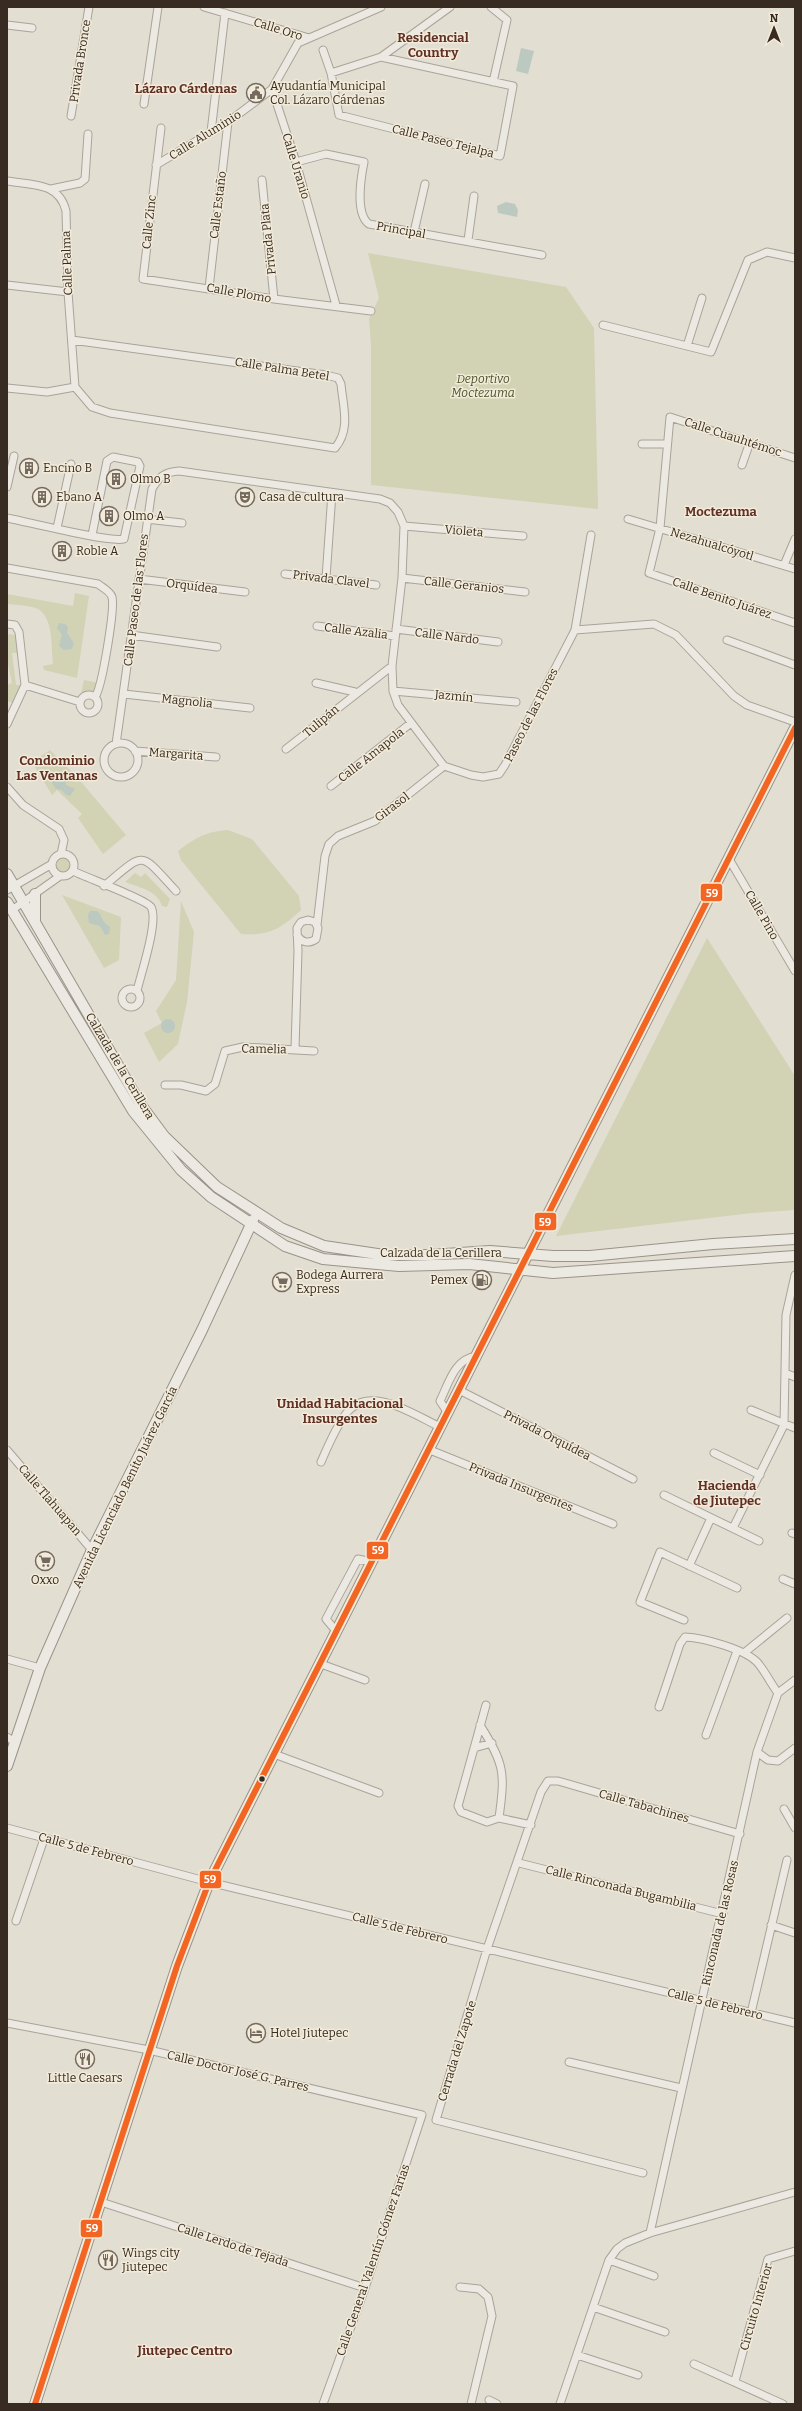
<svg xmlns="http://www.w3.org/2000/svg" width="802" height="2411" font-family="Bitter,serif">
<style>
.green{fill:#d2d2b5}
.water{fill:#bbc9c0}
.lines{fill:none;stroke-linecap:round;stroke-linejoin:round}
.street-casing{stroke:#a9a39a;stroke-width:9}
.secondary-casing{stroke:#99938a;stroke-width:12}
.street{stroke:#ece9e2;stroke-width:7}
.secondary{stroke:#ece9e2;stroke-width:10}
.bus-1-casing{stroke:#f3ebd9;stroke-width:9}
.bus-1{stroke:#f26522;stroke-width:6}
.bus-dot{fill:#382c22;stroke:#f3ebd9;stroke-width:1.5}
.labels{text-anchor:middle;stroke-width:3;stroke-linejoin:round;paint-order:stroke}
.street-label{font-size:12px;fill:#382c22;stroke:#f3ebd9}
.poi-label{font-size:12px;fill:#382c22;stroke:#f3ebd9;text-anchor:start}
.park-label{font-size:12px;font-style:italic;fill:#49532a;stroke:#f3ebd9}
.neighbourhood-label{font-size:13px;font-weight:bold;fill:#613025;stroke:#f3ebd9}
.line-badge{stroke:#f3ebd9;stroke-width:1.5}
.badge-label{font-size:11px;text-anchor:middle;font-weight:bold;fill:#fff}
</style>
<rect width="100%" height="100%" fill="#e3ded2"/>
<!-- green -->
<path class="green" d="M368,253L566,287L594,328L598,509L371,485V345L369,319L379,298Z
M75,593L89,596L77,678L44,670L43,666L53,664C51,648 54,618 38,609C29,605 16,605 7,604V594L73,606Z
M7,634L16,635L18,653H12L16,685H22L14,703L7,701V685L12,683L7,659Z
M84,680L98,683L93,693L81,694Z
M50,750L77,777L126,835L103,854L78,818L82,814L57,790L52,795L32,762Z
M228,830L252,839L299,896L301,910C281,929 269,936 241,934L181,860L178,851C194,838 207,831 228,830Z
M56 865a8 8 0 1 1 16 0a8 8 0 1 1-16 0Z
M135,873L141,877L145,873L170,899L167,907L162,906C157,890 140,888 125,882Z
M62,895L121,917L119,960L104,968Z
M181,901L194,932L187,1002L178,1044L159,1062L144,1033L162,1023L156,1011L176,980Z
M707,938L795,1076V1210L752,1213L556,1236Z"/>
<!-- water -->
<path class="water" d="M521,48L534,51L528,74L516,71Z
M506,202L515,204L518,210L517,217L498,213L497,206Z
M59,623L65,624L68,627L67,633L74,643L72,649L64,650L59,646L62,635L57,628Z
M60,773L65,775L66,785L75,789L70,796L65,794L62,790L56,789L52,783V777Z
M90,911C102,909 99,916 105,923C106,924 108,925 110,927L109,934L105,935L100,926L89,923L88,915Z
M161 1026a7 7 0 1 1 14 0a7 7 0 1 1-14 0Z"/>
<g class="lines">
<!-- street casing -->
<g class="street-casing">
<path id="street" d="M204,7L309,38
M491,7L507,20L493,82
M7,25L32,28
M323,50L331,73L339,115L500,156L513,86L381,57
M331,73L381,57L450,7
M144,104L158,7
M71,116L89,7
M161,128L143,279L274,299L371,311
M211,132L225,13
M296,162L326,154L364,162C361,177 355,214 369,224L542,255
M156,165L228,122L272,89
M262,180L274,299
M7,181C32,185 59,182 66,211L68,292L75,387L92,407L110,413L335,448C351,429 343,407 341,384L338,378L326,375L72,340
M51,189L80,183L85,179L88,134
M414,232L425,184
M468,240L474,196
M7,285L68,292
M209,288L228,122
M336,305L296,162L272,89L298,43L381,7
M603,325L711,352L748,260L767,252L795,258
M687,346L702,298
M7,388L47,392L75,387
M642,444H667
M795,458L670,417L660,528L649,573L795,623
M742,465L750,442
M7,487L14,456
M7,518C28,522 110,543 124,539L140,466L138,462L113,457L107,461L92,535
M146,519L182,523
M628,519L795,569
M404,526L523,536
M57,528L71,464
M784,565L795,539
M7,568L98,584C103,588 110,591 112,597C115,609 102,688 95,697
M285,574L376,585
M326,578L332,493
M402,578L525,592
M139,579L245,592
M7,624L15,625L19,632L25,685L7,724
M317,626L395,636
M396,629L498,642
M575,630L654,624L676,635L734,696L747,705L795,722
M131,635L217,647
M727,640L795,665
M316,683L355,692
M25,685L80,702
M393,691L516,702
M124,694L250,708
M80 704a9 9 0 1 1 18 0a9 9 0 1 1-18 0Z
M104 760a17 17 0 1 1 34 0a17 17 0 1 1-34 0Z
M116,744L152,489C159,477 164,472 179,471L380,499L390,503L398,512L404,526L402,578L392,666L393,691L398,705L444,766L471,775L483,777L499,774L505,765L575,630L591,535
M286,749L392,666
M135,751L216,757
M331,786L411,723
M7,787L23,805L59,829L64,840L61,854
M52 865a11 11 0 1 1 22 0a11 11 0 1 1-22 0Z
M729,859L795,971
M73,871C85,877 147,900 151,907C159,921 141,973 137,991
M104,886C146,851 139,851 176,891
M7,890L52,864
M12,910L60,876
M317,925L325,856L329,844L338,836L375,821L444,766
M122 998a9 9 0 1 1 18 0a9 9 0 1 1-18 0Z
M295,1049L298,951L297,928L301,922L308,920L315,922L318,928L316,939C309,944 302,943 297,935
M165,1085H181L206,1091L215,1084L225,1051L243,1047L314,1051
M785,1373L795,1377
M461,1391L633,1479
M751,1410L795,1428
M448,1413L440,1401C449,1383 454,1359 477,1356
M7,1450L92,1550
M430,1450L613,1524
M714,1453L760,1475
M321,1462C328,1446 335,1429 345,1415C368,1382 414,1415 440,1427
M664,1495L759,1541
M733,1528L784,1425L786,1315L795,1275
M792,1533L795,1534
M689,1566L711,1518
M783,1579L795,1584
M684,1620L640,1602L660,1552L737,1588
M336,1631L326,1619L358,1559L372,1562
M744,1653L787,1618
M7,1659L40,1668
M321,1664L365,1680
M659,1707L680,1644L685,1637C704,1638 744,1649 757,1662C765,1671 771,1684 778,1693
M480,1725C505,1765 505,1773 499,1818L487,1822L461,1812L458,1806L486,1705
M706,1735L737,1651
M7,1737L15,1742
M474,1748L492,1743
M757,1752L768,1760L778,1761L795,1748
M274,1754L379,1793
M784,1809L795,1828
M499,1818L531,1825
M7,1828L209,1882L795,2023
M519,1863L723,1914
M16,1921L44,1839
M771,1925L795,1933
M751,2013L787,1860
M7,2023L149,2050L422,2115L365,2288L323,2404
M569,2062L681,2088
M643,2173L436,2120L487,1949L541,1792L548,1781H558L740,1834
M101,2202L365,2288
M650,2233L757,1752L778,1693L795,1680
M609,2260L654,2276
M460,2287L479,2289L488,2297L492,2316L471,2404
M593,2307L665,2332
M577,2355L638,2375
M694,2364L783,2404
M735,2381L768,2259L795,2251
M489,2400L497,2404
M560,2404L609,2260L617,2249L625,2243L650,2233L795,2192"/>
</g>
<!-- secondary casing -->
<g class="secondary-casing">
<path id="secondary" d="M7,874L141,1105L164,1136L217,1187L281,1228L324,1246L384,1255H430L490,1251L553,1256H590L713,1244L795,1239
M35,894V920
M7,902L133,1111L181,1170L211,1197L285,1246L323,1259L399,1266L469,1264L553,1273L795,1256
M7,1766L40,1668L92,1550L202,1330L253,1220
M35,2404L177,1966L209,1882C405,1497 601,1113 795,728"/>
</g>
<!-- street -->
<use href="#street" class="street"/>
<!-- secondary -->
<use href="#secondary" class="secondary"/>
<!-- bus-1 casing -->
<g class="bus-1-casing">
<path id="bus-1" d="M35,2404L177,1966L209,1882C405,1497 601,1113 795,728"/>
</g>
<!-- bus-1 -->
<use href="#bus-1" class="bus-1"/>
</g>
<!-- icons -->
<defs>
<g id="civic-ring" transform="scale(1)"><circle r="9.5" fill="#f3ebd9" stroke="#746a60" stroke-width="1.5"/><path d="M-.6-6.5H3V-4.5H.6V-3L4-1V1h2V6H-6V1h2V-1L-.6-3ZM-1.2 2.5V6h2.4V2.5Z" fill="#746a60"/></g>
<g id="building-ring" transform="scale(1)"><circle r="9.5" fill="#f3ebd9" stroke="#746a60" stroke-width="1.5"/><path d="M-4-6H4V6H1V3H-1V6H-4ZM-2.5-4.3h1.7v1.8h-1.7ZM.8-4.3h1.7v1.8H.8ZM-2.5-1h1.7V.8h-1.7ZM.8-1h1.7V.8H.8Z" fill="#746a60"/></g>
<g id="theatre-ring" transform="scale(1)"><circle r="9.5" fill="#f3ebd9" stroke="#746a60" stroke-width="1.5"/><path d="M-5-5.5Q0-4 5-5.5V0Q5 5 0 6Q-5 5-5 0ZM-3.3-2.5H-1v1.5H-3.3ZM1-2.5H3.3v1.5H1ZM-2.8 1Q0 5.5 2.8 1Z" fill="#746a60"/></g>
<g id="fuel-ring" transform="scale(1)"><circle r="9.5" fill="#f3ebd9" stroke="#746a60" stroke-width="1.5"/><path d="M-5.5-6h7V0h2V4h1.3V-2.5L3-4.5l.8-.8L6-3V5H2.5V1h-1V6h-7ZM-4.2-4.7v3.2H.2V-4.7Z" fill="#746a60"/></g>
<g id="supermarket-ring" transform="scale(1)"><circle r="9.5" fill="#f3ebd9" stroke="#746a60" stroke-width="1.5"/><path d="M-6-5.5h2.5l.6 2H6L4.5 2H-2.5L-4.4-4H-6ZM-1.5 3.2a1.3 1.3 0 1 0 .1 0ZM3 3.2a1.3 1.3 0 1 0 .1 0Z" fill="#746a60"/></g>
<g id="hotel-ring" transform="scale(1)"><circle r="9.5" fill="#f3ebd9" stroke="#746a60" stroke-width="1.5"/><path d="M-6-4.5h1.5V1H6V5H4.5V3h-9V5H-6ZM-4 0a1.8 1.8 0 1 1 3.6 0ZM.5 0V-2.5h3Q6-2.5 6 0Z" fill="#746a60"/></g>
<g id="restaurant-ring" transform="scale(1)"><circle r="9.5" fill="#f3ebd9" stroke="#746a60" stroke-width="1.5"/><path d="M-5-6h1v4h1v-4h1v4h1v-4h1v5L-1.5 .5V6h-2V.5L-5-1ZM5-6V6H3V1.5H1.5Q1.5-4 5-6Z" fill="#746a60"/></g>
</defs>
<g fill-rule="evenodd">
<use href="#civic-ring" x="256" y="93"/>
<use href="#building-ring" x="29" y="468"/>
<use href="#building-ring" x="116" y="479"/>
<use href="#building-ring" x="42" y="497"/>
<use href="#theatre-ring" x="245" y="497"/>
<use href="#building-ring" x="109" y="516"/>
<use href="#building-ring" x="62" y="551"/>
<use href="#fuel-ring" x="482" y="1280"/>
<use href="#supermarket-ring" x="282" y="1282"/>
<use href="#supermarket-ring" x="45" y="1561"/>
<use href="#hotel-ring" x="256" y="2033"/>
<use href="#restaurant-ring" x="85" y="2059"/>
<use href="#restaurant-ring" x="108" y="2260"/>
</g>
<!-- markers -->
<circle class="bus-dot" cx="262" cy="1779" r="3.5"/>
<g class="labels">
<!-- street labels -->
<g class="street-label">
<text transform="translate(278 29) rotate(17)" y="4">Calle Oro</text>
<text transform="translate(80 61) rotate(-81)" y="4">Privada Bronce</text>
<text transform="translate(205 135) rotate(-32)" y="4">Calle Aluminio</text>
<text transform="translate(443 141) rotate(14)" y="4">Calle Paseo Tejalpa</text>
<text transform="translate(296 166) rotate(73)" y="4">Calle Uranio</text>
<text transform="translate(218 205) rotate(-83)" y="4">Calle Estaño</text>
<text transform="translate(149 222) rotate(-84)" y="4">Calle Zinc</text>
<text transform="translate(401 230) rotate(10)" y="4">Principal</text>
<text transform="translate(268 239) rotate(-96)" y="4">Privada Plata</text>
<text transform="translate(67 263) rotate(-92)" y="4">Calle Palma</text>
<text transform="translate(239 293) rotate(10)" y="4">Calle Plomo</text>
<text transform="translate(282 369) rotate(9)" y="4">Calle Palma Betel</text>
<text transform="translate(733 437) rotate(18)" y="4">Calle Cuauhtémoc</text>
<text transform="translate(464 531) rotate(5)" y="4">Violeta</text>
<text transform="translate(712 544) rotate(17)" y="4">Nezahualcóyotl</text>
<text transform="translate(331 579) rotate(7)" y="4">Privada Clavel</text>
<text transform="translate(464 585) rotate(6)" y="4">Calle Geranios</text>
<text transform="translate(192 586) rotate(7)" y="4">Orquídea</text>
<text transform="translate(722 598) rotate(19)" y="4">Calle Benito Juárez</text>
<text transform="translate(136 600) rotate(-83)" y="4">Calle Paseo de las Flores</text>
<text transform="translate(356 631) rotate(7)" y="4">Calle Azalia</text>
<text transform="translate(447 636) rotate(7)" y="4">Calle Nardo</text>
<text transform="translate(454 696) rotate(5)" y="4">Jazmín</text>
<text transform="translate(187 701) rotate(6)" y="4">Magnolia</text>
<text transform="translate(531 715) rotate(-63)" y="4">Paseo de las Flores</text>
<text transform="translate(321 721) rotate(-40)" y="4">Tulipán</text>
<text transform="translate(176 754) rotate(4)" y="4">Margarita</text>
<text transform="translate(371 755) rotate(-38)" y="4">Calle Amapola</text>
<text transform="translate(392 807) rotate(-37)" y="4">Girasol</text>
<text transform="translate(762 915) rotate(60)" y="4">Calle Pino</text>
<text transform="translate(264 1049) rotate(1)" y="4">Camelia</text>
<text transform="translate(120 1066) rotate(59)" y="4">Calzada de la Cerillera</text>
<text x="441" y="1257">Calzada de la Cerillera</text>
<text transform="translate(547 1435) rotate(27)" y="4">Privada Orquídea</text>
<text transform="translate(125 1487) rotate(-64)" y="4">Avenida Licenciado Benito Juárez García</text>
<text transform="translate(521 1487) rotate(22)" y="4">Privada Insurgentes</text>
<text transform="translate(50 1500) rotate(49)" y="4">Calle Tlahuapan</text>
<text transform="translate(644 1806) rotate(16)" y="4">Calle Tabachines</text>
<text transform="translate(86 1849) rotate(15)" y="4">Calle 5 de Febrero</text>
<text transform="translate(621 1888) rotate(14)" y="4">Calle Rinconada Bugambilia</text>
<text transform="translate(720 1923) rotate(-77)" y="4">Rinconada de las Rosas</text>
<text transform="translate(400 1928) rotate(14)" y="4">Calle 5 de Febrero</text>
<text transform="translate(715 2004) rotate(14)" y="4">Calle 5 de Febrero</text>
<text transform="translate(457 2051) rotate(-73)" y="4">Cerrada del Zapote</text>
<text transform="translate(238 2071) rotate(13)" y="4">Calle Doctor José G. Parres</text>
<text transform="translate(233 2245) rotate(18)" y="4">Calle Lerdo de Tejada</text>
<text transform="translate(373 2260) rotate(-71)" y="4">Calle General Valentín Gómez Farías</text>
<text transform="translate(756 2307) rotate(-74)" y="4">Circuito Interior</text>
</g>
<!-- poi labels -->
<g class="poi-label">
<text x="270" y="90">Ayudantía Municipal<tspan x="270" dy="14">Col. Lázaro Cárdenas</tspan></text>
<text x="43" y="472">Encino B</text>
<text x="130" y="483">Olmo B</text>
<text x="56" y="501">Ebano A</text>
<text x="259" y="501">Casa de cultura</text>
<text x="123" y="520">Olmo A</text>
<text x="76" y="555">Roble A</text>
<text x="296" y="1279">Bodega Aurrera<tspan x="296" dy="14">Express</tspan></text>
<text x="468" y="1284" text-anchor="end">Pemex</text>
<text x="45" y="1584" text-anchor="middle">Oxxo</text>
<text x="270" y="2037">Hotel Jiutepec</text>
<text x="85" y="2082" text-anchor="middle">Little Caesars</text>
<text x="122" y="2257">Wings city<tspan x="122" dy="14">Jiutepec</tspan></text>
</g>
<!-- park labels -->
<g class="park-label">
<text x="483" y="383">Deportivo<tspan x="483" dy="14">Moctezuma</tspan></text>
</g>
<!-- neighbourhood labels -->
<g class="neighbourhood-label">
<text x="433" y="42">Residencial<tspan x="433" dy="15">Country</tspan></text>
<text x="186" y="93">Lázaro Cárdenas</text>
<text x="721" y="516">Moctezuma</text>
<text x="57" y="765">Condominio<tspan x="57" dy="15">Las Ventanas</tspan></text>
<text x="340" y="1408">Unidad Habitacional<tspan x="340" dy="15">Insurgentes</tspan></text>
<text x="727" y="1490">Hacienda<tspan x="727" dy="15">de Jiutepec</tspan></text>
<text x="185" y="2355">Jiutepec Centro</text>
</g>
</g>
<g class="line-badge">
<rect x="700" y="883" width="23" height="19" rx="4" fill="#f26522"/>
<rect x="534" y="1212" width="23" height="19" rx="4" fill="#f26522"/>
<rect x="366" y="1541" width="23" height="19" rx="4" fill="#f26522"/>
<rect x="199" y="1870" width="23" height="19" rx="4" fill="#f26522"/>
<rect x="80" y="2219" width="23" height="19" rx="4" fill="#f26522"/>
</g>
<g class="badge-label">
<text x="712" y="897">59</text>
<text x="545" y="1226">59</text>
<text x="378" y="1554">59</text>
<text x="210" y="1883">59</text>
<text x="92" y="2232">59</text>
</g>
<!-- border -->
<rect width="802" height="2411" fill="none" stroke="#382c22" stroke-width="16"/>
<!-- north arrow -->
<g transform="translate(774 28)" stroke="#f3ebd9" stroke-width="3" paint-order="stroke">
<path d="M0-3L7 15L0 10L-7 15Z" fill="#382c22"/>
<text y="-6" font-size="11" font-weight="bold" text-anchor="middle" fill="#382c22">N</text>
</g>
</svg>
